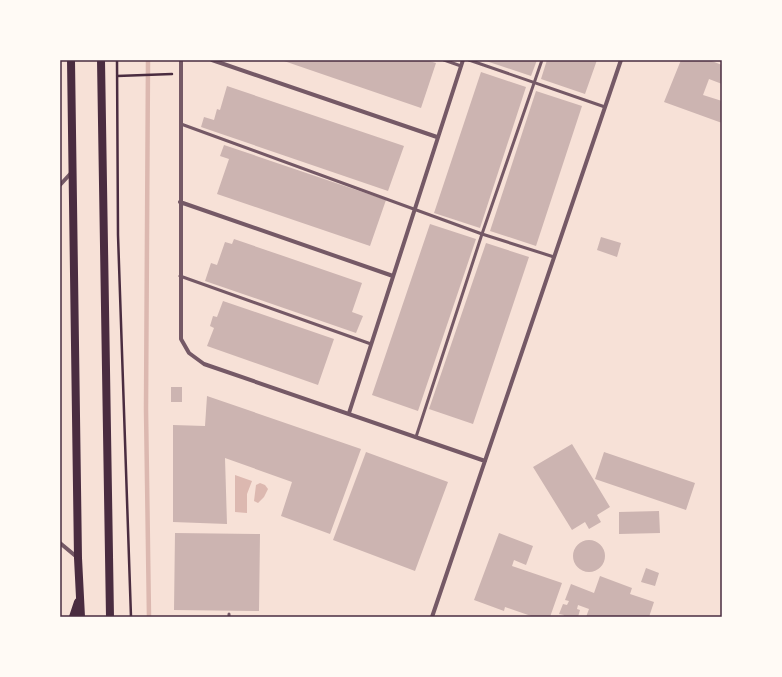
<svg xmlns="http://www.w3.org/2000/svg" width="782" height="677" font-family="Mulish,sans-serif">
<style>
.water{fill:#dcb8b0}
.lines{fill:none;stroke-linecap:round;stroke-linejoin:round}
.stream{stroke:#dcb8b0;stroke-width:4.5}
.building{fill:#ccb4b1}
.path{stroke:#4a2c40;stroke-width:2.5}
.service{stroke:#755966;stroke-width:3}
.minor{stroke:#755966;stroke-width:4}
.secondary{stroke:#4a2c40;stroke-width:8}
.neatline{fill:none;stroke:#4a2c40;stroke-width:1.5}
</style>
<rect width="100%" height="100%" fill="#f7e1d7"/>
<!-- water -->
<path class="water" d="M235,475L252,481L247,494V513L235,512Z
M260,483L265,485L268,489L264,497L258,503L254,501L256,485Z"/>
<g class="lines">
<!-- stream -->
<path class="stream" d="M148,60L146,409L149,617"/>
</g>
<!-- building -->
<path class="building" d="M281,60H426L436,63L421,108Z
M486,60H537L531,76L486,61Z
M547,60H597L585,94L541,79Z
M681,60H709L722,65V84L709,79L703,95L722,101V123L664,102Z
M481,72L526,87L480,228L434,213Z
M227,86L404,146L388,191L201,127L204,117L214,120L217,109L220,110Z
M536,91L582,106L536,246L490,231Z
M224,145L386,200L370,246L217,194L229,159L220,156Z
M430,224L476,239L418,411L372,395Z
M601,237L621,243L617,257L597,250Z
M234,239L362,283L352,312L363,316L356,333L205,281L211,263L217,265L225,242L232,244Z
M486,243L529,257L473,424L429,409Z
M223,301L334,339L318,385L207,346L214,328L210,326L213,316L217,317Z
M171,387H182V402H171Z
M207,396L361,449L330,534L281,516L292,482L225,458L227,524L173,522V425L205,426Z
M572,444L610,507L597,515L601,522L589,529L585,522L572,530L533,467Z
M366,452L448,482L415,571L333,540Z
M604,452L695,483L686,510L595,479Z
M659,511L660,533L619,534V512Z
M175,533L260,534L259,611L174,610Z
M499,533L533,546L526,565L514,560L512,566L562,583L550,617H534L505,607L504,611L474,600Z
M573 556a16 16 0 1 1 32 0a16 16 0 1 1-32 0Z
M646,568L659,573L655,586L641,582Z
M600,576L632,588L630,594L654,602L649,617H586L589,609L578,605L577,609L580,610L578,617H563L564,615L559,614L563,604L567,605L569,601L565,600L571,584L594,593Z"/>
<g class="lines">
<!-- path -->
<path class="path" d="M117,60L118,235L131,617
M117,76L172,74"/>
<!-- service -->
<path class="service" d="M444,60L461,66
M469,60L605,107
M181,124L482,234L554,257
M180,276L371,344
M416,437L482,234L542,60
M229,614V617"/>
<!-- minor -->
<path class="minor" d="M181,60V339L189,353L204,364L485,461
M212,60L437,137
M60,185L72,172
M180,202L393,276
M349,413L463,60
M60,543L78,558
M432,617L621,60"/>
<!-- secondary -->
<path class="secondary" d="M71,60L78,558L81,617
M101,60L110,617
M73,617L78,602"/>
</g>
<!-- border -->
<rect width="782" height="677" fill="none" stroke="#fffaf5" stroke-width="122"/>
<rect x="61" y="61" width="660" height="555" class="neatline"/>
</svg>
